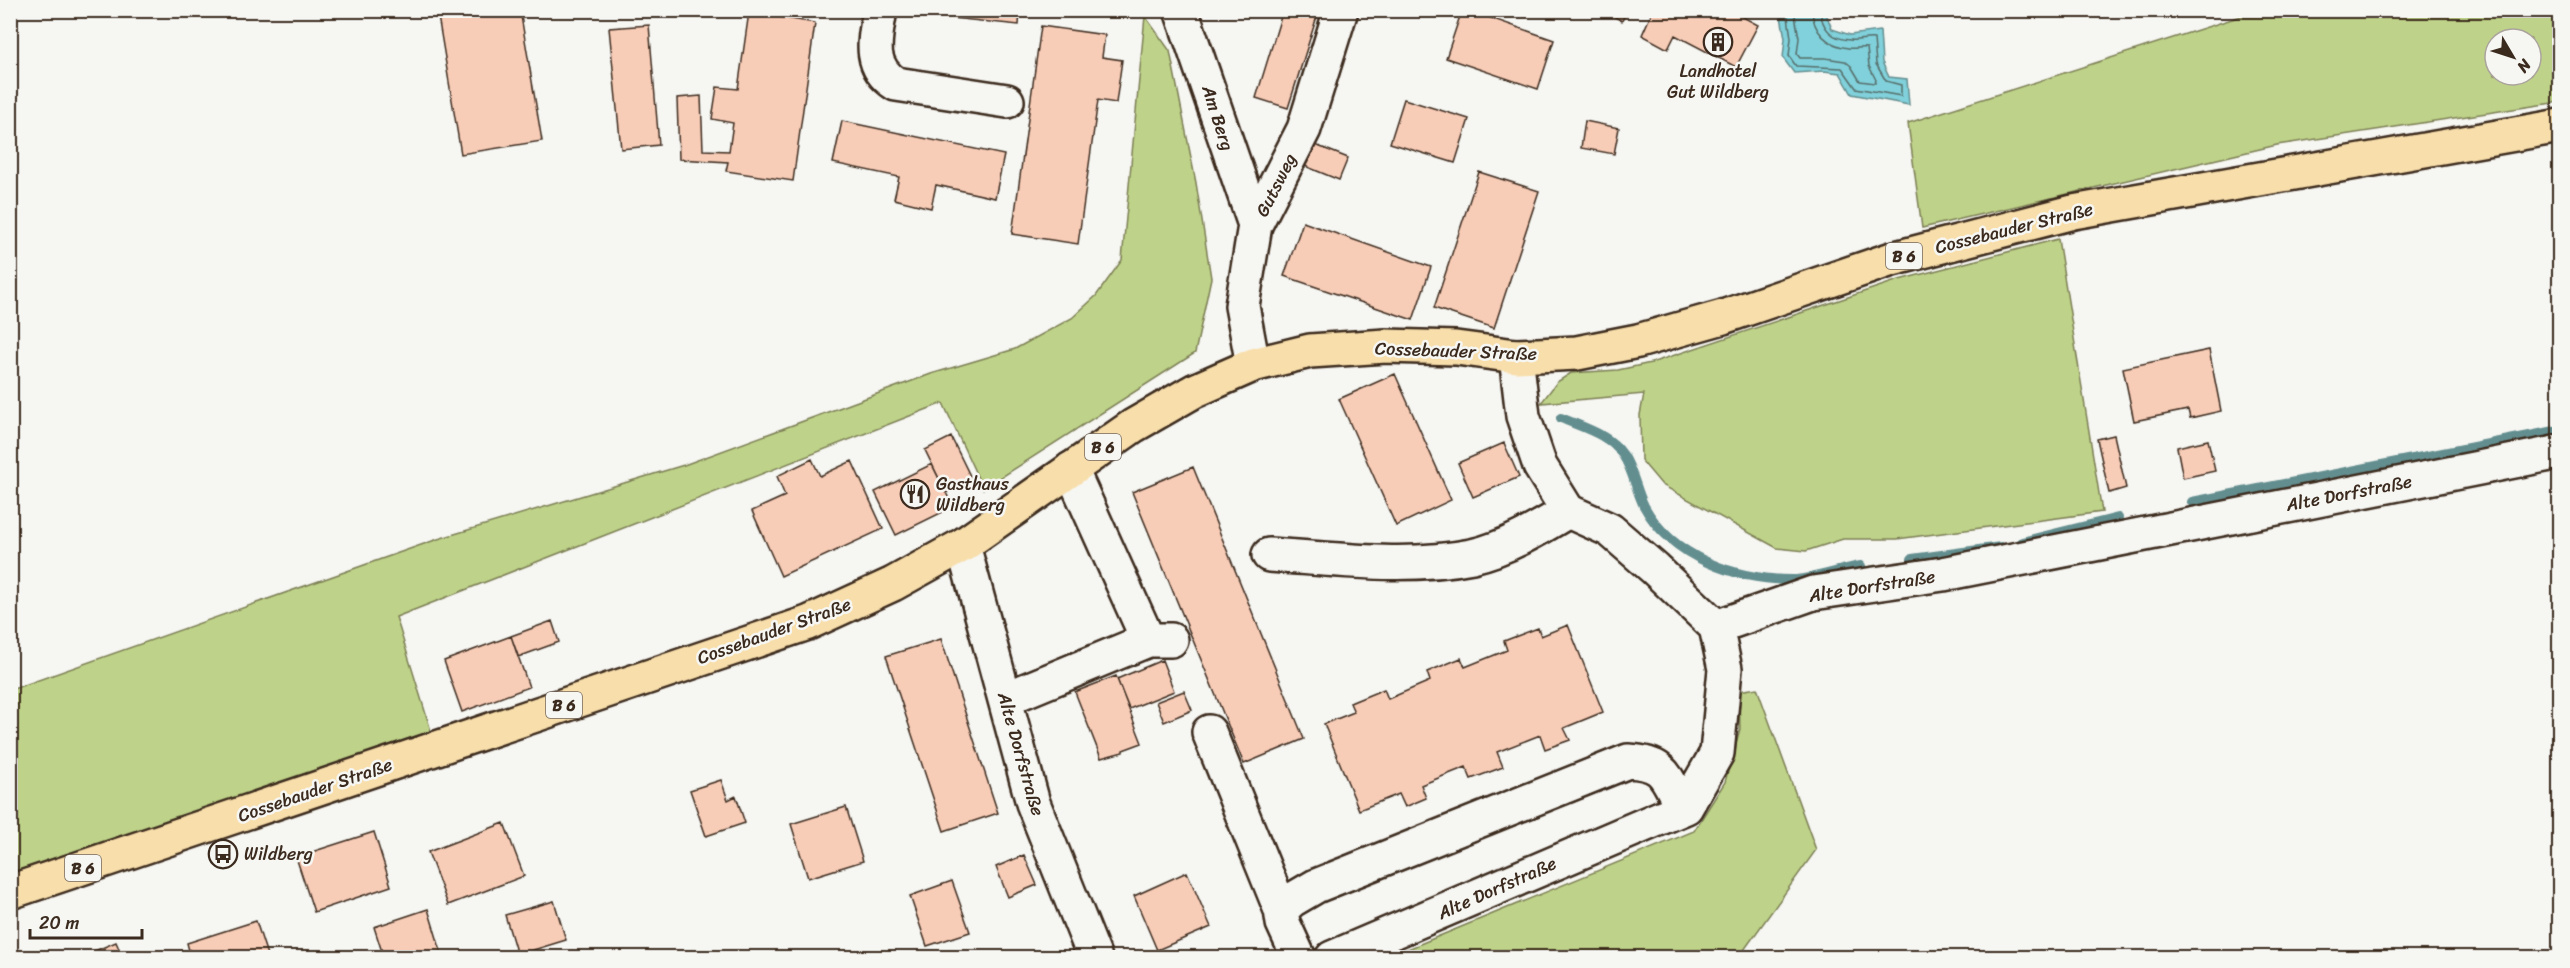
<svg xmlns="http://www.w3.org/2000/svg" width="2570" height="968" font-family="Sriracha,sans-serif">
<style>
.green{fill:#bed389;stroke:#7c7e54;stroke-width:1.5;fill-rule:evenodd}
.water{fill:#80d1db;stroke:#648e8f;stroke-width:1.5}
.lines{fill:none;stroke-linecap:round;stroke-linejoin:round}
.shore{stroke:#576d6a;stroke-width:1.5}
.stream{stroke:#648e8f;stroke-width:10}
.building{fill:#f8cdb8;stroke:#3b2a1e;stroke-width:1.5}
.minor-casing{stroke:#3b2a1e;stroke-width:38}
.major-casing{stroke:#3b2a1e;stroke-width:38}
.minor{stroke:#f6f6f2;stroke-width:33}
.major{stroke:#f8deab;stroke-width:33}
.labels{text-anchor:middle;stroke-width:5;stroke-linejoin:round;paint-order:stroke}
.shield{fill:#f6f6f2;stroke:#73675e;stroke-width:1.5}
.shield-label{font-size:16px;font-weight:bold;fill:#3b2a1e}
.poi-label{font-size:18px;fill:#3b2a1e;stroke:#f6f6f2;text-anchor:start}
.street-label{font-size:18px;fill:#3b2a1e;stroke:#f6f6f2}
</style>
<rect width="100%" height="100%" fill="#f6f6f2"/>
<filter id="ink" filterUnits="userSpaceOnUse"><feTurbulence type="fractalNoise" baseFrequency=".0167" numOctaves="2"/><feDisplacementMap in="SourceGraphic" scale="12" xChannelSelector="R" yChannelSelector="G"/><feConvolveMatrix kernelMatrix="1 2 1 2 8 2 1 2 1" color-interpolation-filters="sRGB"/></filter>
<g filter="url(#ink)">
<!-- green -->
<path class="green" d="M2260,10L2559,11V102L2277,145L1922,228L1908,123ZM2495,39H2531V75H2495Z
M1145,16L1170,51L1196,183L1211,278L1195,353L983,489L943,403L396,617L432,734L11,875L10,690L438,539L684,465L931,374L1015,349L1072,318L1096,296L1122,260Z
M2058,239L2102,512L1897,539H1843L1806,551L1777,548L1662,485L1641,460L1640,415L1644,394L1541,403L1557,382L1571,373L1618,370L1651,363L1899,280Z
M1757,688L1816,850L1739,957L1386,958L1694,831L1725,782L1740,729L1739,691Z"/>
<!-- water -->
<path class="water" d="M1780,11H1825L1832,29L1850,35L1880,31L1882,62L1889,77L1907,79L1909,105L1852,94L1840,73L1824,71L1794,73L1783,58L1785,38Z"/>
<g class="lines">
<!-- shore -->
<path class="shore" d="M1787,10L1791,38L1789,56L1796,66L1842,68L1856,88L1901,96V85L1886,81L1876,64L1874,39C1866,38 1858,41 1850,40C1832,39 1822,28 1820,10
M1794,10L1799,38L1797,54L1800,58H1825L1845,61L1851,66L1860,81L1875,83L1876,80L1869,66L1867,48C1861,47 1854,49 1848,48C1827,45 1813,32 1812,10"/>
<!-- stream -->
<path class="stream" d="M1561,418C1584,428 1609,434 1623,455C1633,470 1636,490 1644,506C1672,558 1737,580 1793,580C1812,580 1841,569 1861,566
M2192,502L2560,430
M2022,542L2118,518
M1912,559L2001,547"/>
</g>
<!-- building -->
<path class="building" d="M437,10H520L542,141L461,154Z
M894,10H1020L1019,25L894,12Z
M1283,10H1319L1288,108L1256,98Z
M1462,10H1468L1554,40L1538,89L1446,58Z
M1602,10H1627L1622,21Z
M1653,10H1716L1722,14L1724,10H1730L1758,25L1736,67L1675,35L1668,49L1642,35Z
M749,12L815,23L793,181L726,171L728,162L679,159L677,98L701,96L703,150L729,151L733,123L712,119L717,87L738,89Z
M649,25L659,145L621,149L609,28Z
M1041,26L1105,35L1102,57L1122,60L1116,103L1098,100L1078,244L1012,234Z
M1404,99L1469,119L1455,163L1390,143Z
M842,121L1004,155L995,198L936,185L931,208L894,199L899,177L833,163Z
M1585,121L1619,128L1614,154L1581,148Z
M1313,144L1348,158L1339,180L1305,166Z
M1479,172L1539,191L1494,328L1434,308Z
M1303,222L1431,267L1413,320L1284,276Z
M2560,263V285L2556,264Z
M2209,350L2221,411L2190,418L2188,410L2134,421L2123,368Z
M1395,374L1451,500L1396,526L1339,399Z
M2114,435L2126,488L2109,493L2097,439Z
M951,437L972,480L946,493L925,450Z
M2208,440L2215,471L2183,478L2177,447Z
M1504,443L1519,477L1473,497L1458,463Z
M812,459L820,476L852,461L883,529L781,576L752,511L785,496L777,476Z
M932,464L953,507L896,535L875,492Z
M1193,467L1304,739L1244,764L1132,492Z
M552,621L559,642L518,657L511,636Z
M1568,625L1603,712L1564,728L1570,740L1545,749L1540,735L1497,752L1503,767L1471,779L1466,767L1421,785L1426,798L1405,807L1399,794L1359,810L1324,724L1354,712L1350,703L1384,689L1388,699L1430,681L1427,672L1461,658L1465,667L1507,650L1504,641L1538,628L1541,636Z
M511,636L529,687L462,712L444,661Z
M941,639L998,813L944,831L886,656Z
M1162,660L1174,691L1129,709L1117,679Z
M1116,676L1142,743L1123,750V752L1101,758L1075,692Z
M1184,691L1192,710L1164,722L1156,702Z
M721,780L728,800L736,796L745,823L706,836L690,790Z
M846,807L863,861L808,878L791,824Z
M504,823L524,876L448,905L428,852Z
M374,832L391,886L314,912L296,857Z
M1024,855L1037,885L1008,897L996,867Z
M1187,872L1211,927L1157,950L1134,896Z
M952,881L970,932L927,946L910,896Z
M554,901L566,940L517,955L505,915Z
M428,909L443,958H416L414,951L395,958H384L374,927Z
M256,921L268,958H191L187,943Z
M116,942L123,958H92L90,953Z"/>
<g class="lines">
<!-- minor casing -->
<g class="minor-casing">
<path id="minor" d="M880,10C875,39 867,66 896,84L1007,101
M1181,10L1255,225
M1516,356L1523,416L1540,466L1568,511L1610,530L1655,569L1716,627
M1253,365L1242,306L1255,225L1304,129L1341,10
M1071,469L1148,640H1171
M963,545L1033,803L1095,958
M1269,555C1336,559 1406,569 1472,556C1505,549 1540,528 1568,511
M1716,627L1813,593L1943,574L2560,452
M1005,699L1148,640
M1209,732L1281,910
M1299,958L1283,923L1281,910L1292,900L1316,886L1628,761C1667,763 1665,777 1683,808
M1332,958L1686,807L1717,753L1725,669L1716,627"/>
</g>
<!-- major casing -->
<g class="major-casing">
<path id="major" d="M10,892L808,623L893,584L963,545L1133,426L1194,391L1253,365L1310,351L1386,346L1456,348L1516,356L1577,353L1638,341L1723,317L1892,259L2073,212L2560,126"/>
</g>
<!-- minor -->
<use href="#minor" class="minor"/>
<!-- major -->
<use href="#major" class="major"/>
</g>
</g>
<!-- icons -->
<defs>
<g id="building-ring" transform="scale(1.5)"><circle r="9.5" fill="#f6f6f2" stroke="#3b2a1e" stroke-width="1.5"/><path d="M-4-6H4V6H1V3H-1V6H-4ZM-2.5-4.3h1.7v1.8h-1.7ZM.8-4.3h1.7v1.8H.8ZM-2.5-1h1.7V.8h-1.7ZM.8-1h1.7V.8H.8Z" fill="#3b2a1e"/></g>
<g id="restaurant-ring" transform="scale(1.5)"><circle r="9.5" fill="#f6f6f2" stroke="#3b2a1e" stroke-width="1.5"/><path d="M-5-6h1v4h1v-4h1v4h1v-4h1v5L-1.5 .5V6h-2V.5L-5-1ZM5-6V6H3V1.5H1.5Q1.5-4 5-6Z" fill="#3b2a1e"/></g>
<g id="bus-ring" transform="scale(1.5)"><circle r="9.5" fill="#f6f6f2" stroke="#3b2a1e" stroke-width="1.5"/><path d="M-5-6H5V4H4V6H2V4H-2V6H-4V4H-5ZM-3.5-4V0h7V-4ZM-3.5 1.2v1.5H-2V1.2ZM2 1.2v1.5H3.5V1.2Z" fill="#3b2a1e"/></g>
</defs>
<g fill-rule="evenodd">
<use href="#building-ring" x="1718" y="42"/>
<use href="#restaurant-ring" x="915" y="494"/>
<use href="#bus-ring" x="223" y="854"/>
</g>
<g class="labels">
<!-- shield labels -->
<g class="shield">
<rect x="1886" y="243" width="36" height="26" rx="4.5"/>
<rect x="1085" y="434" width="36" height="26" rx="4.5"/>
<rect x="546" y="692" width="36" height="26" rx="4.5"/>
<rect x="65" y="855" width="36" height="26" rx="4.5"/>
</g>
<g class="shield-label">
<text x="1904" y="262">B 6</text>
<text x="1103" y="453">B 6</text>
<text x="564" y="711">B 6</text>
<text x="83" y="874">B 6</text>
</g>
<!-- poi labels -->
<g class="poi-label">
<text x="1718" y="77" text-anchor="middle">Landhotel<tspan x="1718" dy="21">Gut Wildberg</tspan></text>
<text x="936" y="490">Gasthaus<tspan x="936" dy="21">Wildberg</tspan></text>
<text x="244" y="860">Wildberg</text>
</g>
<!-- street labels -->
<g class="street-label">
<text transform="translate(1218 118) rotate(72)" y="6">Am Berg</text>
<text transform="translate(1276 185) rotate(-63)" y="6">Gutsweg</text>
<text transform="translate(2014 228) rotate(-14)" y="6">Cossebauder Straße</text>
<text transform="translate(1456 351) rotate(2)" y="6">Cossebauder Straße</text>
<text transform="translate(2349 493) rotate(-11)" y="6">Alte Dorfstraße</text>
<text transform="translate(1872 586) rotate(-9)" y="6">Alte Dorfstraße</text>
<text transform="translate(774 631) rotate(-20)" y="6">Cossebauder Straße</text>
<text transform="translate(1021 754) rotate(74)" y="6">Alte Dorfstraße</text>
<text transform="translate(315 790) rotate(-19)" y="6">Cossebauder Straße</text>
<text transform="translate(1497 888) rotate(-24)" y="6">Alte Dorfstraße</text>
</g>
</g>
<!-- margin -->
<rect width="2570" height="968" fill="none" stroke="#f6f6f2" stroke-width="36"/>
<rect x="18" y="18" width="2534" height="932" fill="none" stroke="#3b2a1e" stroke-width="2" filter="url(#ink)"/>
<!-- north arrow -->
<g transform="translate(2513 57) rotate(129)"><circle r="28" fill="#f6f6f2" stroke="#aba49d" stroke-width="1.5"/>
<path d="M0-4.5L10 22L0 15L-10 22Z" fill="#3b2a1e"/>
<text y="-9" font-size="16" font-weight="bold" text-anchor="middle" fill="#3b2a1e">N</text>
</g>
<!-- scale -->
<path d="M30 929v9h112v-9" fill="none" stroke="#3b2a1e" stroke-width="3"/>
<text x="39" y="929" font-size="18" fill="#3b2a1e" stroke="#f6f6f2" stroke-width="4.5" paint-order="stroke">20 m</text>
</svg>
